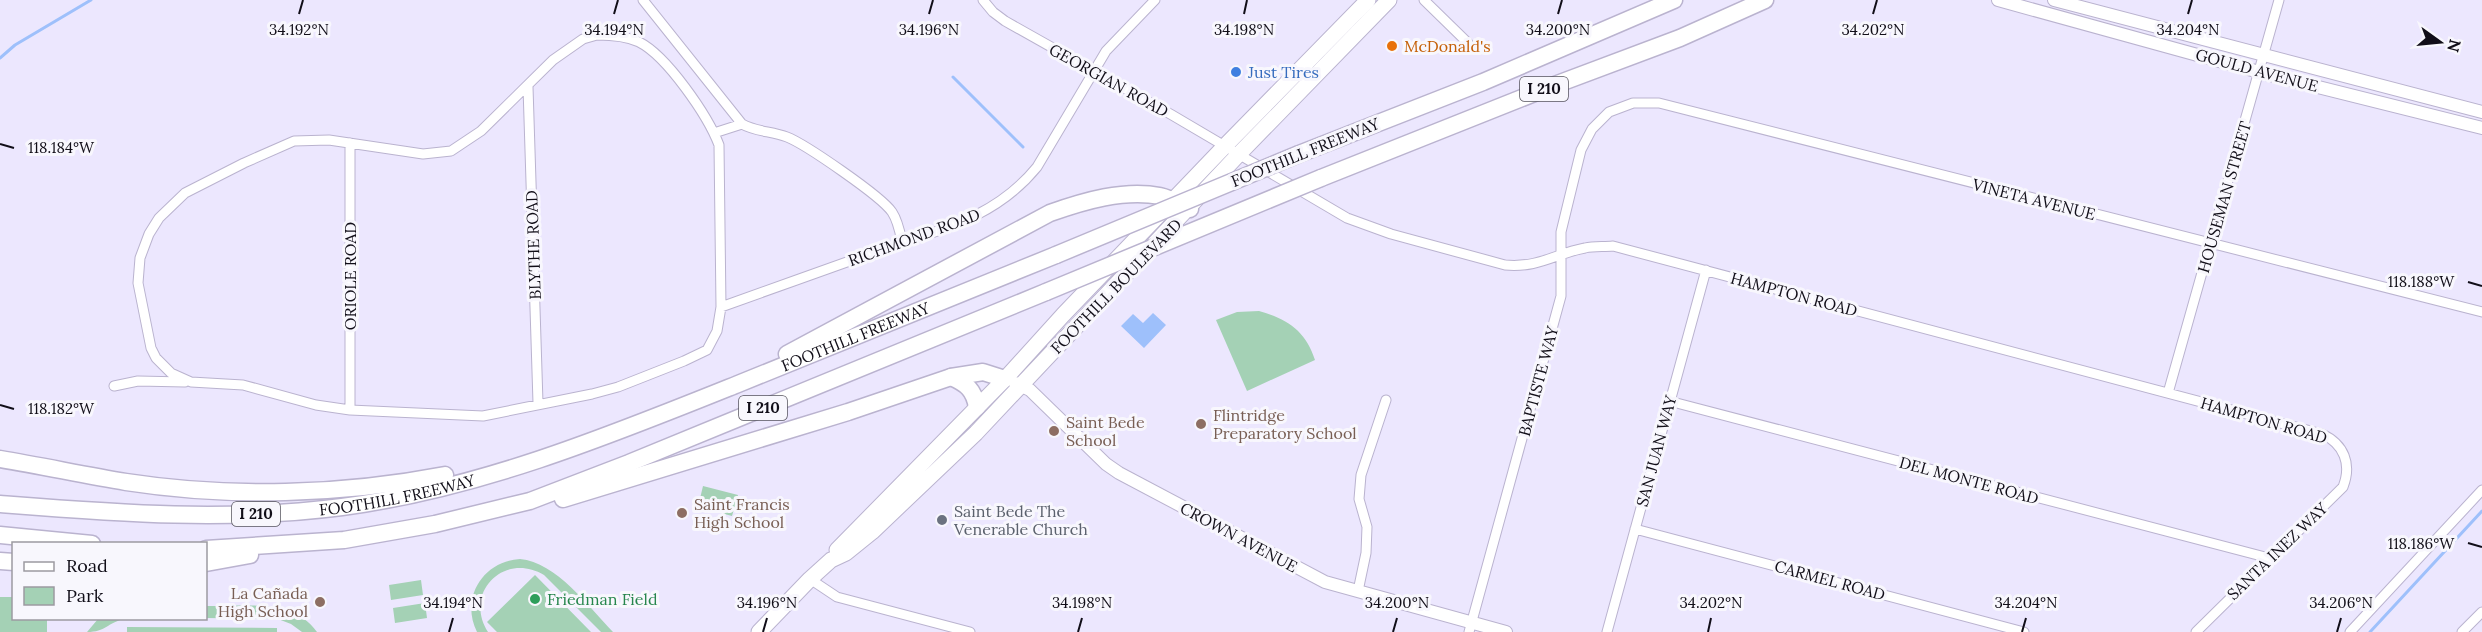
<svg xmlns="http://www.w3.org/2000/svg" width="2482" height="632" font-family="Lora,serif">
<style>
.green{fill:#a4d1b5}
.water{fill:#9ec0fb}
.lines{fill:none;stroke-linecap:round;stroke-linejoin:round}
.stream{stroke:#9ec0fb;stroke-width:3}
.minor-casing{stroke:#bab3cf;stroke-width:11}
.tertiary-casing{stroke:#bab3cf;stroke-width:14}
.primary-casing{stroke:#bab3cf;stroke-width:17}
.motorway-casing{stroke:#bab3cf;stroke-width:19}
.minor{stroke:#fff;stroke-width:9}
.tertiary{stroke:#fff;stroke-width:12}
.primary{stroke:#fff;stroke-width:15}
.motorway{stroke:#fff;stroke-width:16}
.motorway-bridge-casing{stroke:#bab3cf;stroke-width:19;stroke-linecap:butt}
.motorway-bridge{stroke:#fff;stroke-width:16}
.ticks{fill:none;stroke:#110e18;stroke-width:2}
.food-dot{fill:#e8710a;stroke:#f8f7fd;stroke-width:2}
.shop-dot{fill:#3f7fe0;stroke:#f8f7fd;stroke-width:2}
.education-dot{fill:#8d6e63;stroke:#f8f7fd;stroke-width:2}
.worship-dot{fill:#6b7280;stroke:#f8f7fd;stroke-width:2}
.leisure-dot{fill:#2e9e5b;stroke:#f8f7fd;stroke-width:2}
.labels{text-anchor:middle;stroke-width:6;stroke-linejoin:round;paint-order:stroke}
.shield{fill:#f8f7fd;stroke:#56545d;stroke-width:1.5}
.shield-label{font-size:15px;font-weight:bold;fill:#110e18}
.food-label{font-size:16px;fill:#c56008;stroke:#f8f7fd;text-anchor:start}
.street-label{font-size:16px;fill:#110e18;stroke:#f8f7fd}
.shop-label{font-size:16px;fill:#366cbe;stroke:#f8f7fd;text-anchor:start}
.education-label{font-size:16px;fill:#785e54;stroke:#f8f7fd;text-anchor:start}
.worship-label{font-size:16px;fill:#5b616d;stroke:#f8f7fd;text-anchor:start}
.leisure-label{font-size:16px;fill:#27864d;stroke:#f8f7fd;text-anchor:start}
.ticks-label{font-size:15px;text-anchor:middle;fill:#110e18;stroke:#f8f7fd;stroke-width:6;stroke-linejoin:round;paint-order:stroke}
</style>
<rect width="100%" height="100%" fill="#ece7fe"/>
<!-- green -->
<path class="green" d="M1259,311C1287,319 1306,331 1315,360L1247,391L1216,320L1237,312Z
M703,486L738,495L732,516L698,507Z
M520,559C556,562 589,607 613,632H601L544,575C504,551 463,593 488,632H477C460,598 483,561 520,559Z
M535,575L591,632H497L487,622Z
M421,580L423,595L391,600L389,585Z
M0,597H13L14,618L47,619V632H0Z
M425,603L427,618L395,623L393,608Z
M206,606C243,607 292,597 317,632H302L291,624L278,619L206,618Z
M98,619V618L124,619C107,623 106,632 87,632Z
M127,627L277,628V632H127Z"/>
<!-- water -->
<path class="water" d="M1153,313L1166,325L1144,348L1121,326L1133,314L1143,323Z"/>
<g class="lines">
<!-- stream -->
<path class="stream" d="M0,58L15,45L91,0
M953,77L1023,147
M2370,632L2482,511"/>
<!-- minor casing -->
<g class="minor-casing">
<path id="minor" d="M643,0L742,124C756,132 772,131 787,137C805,144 881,196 892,212C898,221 900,232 902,242
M983,0L993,12L1005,21L1172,115L1347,218L1391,234L1505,265C1539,268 1554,254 1585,248C1594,246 1604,247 1613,246L2322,434C2344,444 2352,464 2343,487L2196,632
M1424,0L1468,43
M597,35C612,35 626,36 639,42C667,56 708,116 719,145L721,307L717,331L707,350L684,361L618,387L592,394L483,416L350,410L316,405L243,385L191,382L171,373L156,358L151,348L138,283L140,258L149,234L159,218L185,193L244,163L294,141L329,140L423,154L451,151L481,131L553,60L583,39Z
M528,87L538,403
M714,133L742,124
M721,307C771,289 822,271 872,253C934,231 993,221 1037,167L1106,51L1155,0
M114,386L138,381L185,382
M2168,393L2279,0
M1669,401L2269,558
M350,410V143
M1635,529L2024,632
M810,579L837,597L970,632
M1358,591L1366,553L1367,527L1359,499L1361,475L1386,400
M1469,632L1561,296V232L1581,150L1592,129L1609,112L1633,103H1659L2482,312
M1607,632L1706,270
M2350,632L2482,490
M2462,632L2482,612"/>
</g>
<!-- tertiary casing -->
<g class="tertiary-casing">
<path id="tertiary" d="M1998,0L2270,75L2482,128
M2054,0L2482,112
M1015,383L1030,390L1106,464L1119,473L1325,582L1506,632"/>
</g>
<!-- primary casing -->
<g class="primary-casing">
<path id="primary" d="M837,550L1005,379L1063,315L1224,147L1368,0
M759,632L810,579L831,560L846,553L872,532L976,433L1238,155L1389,0"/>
</g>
<!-- motorway casing -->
<g class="motorway-casing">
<g id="motorway">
<path d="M1299,154L1483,82L1674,0"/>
<path d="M1321,178L1552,86L1680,38L1765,0"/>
<path d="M787,354L1050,213C1084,201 1124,189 1160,196C1170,198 1180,204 1190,209"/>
<path d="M951,377C967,384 974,390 977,407"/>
<path d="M0,459C42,466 84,475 126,482C230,498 341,495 445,475"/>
<path d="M563,499L848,412L951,377L983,372L1005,379"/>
<path id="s1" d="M0,504C116,513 226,522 342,507C479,489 611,435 738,384C844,341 950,298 1056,255"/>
<path d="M0,535L92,544"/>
<path d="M206,549L344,540L435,524L530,501L629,463L1046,292"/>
<path d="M0,561L14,562"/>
<path d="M206,563L250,555"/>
</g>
</g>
<!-- minor -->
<use href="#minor" class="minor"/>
<!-- tertiary -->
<use href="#tertiary" class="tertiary"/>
<!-- primary -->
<use href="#primary" class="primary"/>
<!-- motorway -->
<use href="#motorway" class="motorway"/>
<!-- motorway-bridge casing -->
<g class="motorway-bridge-casing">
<path id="motorway-bridge" d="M1056,255L1299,154
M1046,292L1321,178"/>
</g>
<!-- motorway-bridge -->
<use href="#motorway-bridge" class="motorway-bridge"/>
</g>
<!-- ticks -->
<path class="ticks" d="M299,14L303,0M614,14L618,0M929,14L933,0M1244,14L1247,0M1558,14L1562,0M1873,14L1877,0M2188,14L2192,0M0,144L14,148M2468,282L2482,286M0,405L14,409M2468,543L2482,547M449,632L453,618M763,632L767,618M1078,632L1082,618M1393,632L1397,618M1708,632L1711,618M2022,632L2026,618M2337,632L2341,618"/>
<!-- markers -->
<circle class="food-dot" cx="1392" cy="46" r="6"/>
<circle class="shop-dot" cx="1236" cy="72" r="6"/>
<g class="education-dot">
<circle cx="1201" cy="424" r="6"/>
<circle cx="1054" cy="431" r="6"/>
<circle cx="682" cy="513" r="6"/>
<circle cx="320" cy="602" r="6"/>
</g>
<circle class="worship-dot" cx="942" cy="520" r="6"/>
<circle class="leisure-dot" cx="535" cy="599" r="6"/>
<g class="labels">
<!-- shield labels -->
<g class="shield">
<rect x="1520" y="77" width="48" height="24" rx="4.5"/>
<rect x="739" y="396" width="48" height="24" rx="4.5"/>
<rect x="232" y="502" width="48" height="24" rx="4.5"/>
</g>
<g class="shield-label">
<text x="1544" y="94">I 210</text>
<text x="763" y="413">I 210</text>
<text x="256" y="519">I 210</text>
</g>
<!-- food labels -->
<g class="food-label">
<text x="1404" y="52">McDonald's</text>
</g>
<!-- street labels -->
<g class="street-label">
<text transform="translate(2257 70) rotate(15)" y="6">GOULD AVENUE</text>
<text transform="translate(1109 80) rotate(29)" y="6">GEORGIAN ROAD</text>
<text transform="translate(1305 152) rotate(-22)" y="6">FOOTHILL FREEWAY</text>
<text transform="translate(2224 197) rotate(-74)" y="6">HOUSEMAN STREET</text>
<text transform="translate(2034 199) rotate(14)" y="6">VINETA AVENUE</text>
<text transform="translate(914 237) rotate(-20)" y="6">RICHMOND ROAD</text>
<text transform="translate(533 245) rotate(-92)" y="6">BLYTHE ROAD</text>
<text transform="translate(350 276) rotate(-90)" y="6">ORIOLE ROAD</text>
<text transform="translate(1116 286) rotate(-46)" y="6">FOOTHILL BOULEVARD</text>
<text transform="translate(1794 294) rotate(15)" y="6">HAMPTON ROAD</text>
<text dy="6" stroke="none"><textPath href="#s1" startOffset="885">FOOTHILL FREEWAY</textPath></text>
<text transform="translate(1538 381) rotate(-75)" y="6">BAPTISTE WAY</text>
<text transform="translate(2264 420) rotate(16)" y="6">HAMPTON ROAD</text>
<text transform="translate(1656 451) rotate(-75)" y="6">SAN JUAN WAY</text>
<text transform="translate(1969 480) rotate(15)" y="6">DEL MONTE ROAD</text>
<text dy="6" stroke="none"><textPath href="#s1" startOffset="399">FOOTHILL FREEWAY</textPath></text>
<text transform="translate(1239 537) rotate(28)" y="6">CROWN AVENUE</text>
<text transform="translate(2277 551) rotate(-44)" y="6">SANTA INEZ WAY</text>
<text transform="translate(1830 580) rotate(15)" y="6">CARMEL ROAD</text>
</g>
<!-- shop labels -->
<g class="shop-label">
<text x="1248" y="78">Just Tires</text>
</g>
<!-- education labels -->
<g class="education-label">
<text x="1213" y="421">Flintridge<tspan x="1213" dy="18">Preparatory School</tspan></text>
<text x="1066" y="428">Saint Bede<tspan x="1066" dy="18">School</tspan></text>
<text x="694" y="510">Saint Francis<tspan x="694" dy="18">High School</tspan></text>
<text x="308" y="599" text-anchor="end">La Cañada<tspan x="308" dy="18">High School</tspan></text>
</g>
<!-- worship labels -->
<g class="worship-label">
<text x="954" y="517">Saint Bede The<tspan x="954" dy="18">Venerable Church</tspan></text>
</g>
<!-- leisure labels -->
<g class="leisure-label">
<text x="547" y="605">Friedman Field</text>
</g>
</g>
<g class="ticks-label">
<text x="299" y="35">34.192°N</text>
<text x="929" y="35">34.196°N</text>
<text x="1244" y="35">34.198°N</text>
<text x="1558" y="35">34.200°N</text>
<text x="1873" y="35">34.202°N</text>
<text x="614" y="35">34.194°N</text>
<text x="2188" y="35">34.204°N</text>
<text x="61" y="153">118.184°W</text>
<text x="2421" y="287">118.188°W</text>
<text x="61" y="414">118.182°W</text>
<text x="2421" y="549">118.186°W</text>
<text x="453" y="608">34.194°N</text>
<text x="767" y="608">34.196°N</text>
<text x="1082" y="608">34.198°N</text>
<text x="1397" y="608">34.200°N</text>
<text x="1711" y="608">34.202°N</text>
<text x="2026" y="608">34.204°N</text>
<text x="2341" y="608">34.206°N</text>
</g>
<!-- legend -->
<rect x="12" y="542" width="195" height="78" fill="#f8f7fd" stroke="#9c9aa1" stroke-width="1.5"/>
<rect x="24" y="562" width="30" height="9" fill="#ffffff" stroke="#9c9aa1" stroke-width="1.5"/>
<text x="66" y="572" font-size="18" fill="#110e18">Road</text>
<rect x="24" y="587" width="30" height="18" fill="#a4d1b5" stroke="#9c9aa1" stroke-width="1.5"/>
<text x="66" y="602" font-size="18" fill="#110e18">Park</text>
<!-- north arrow -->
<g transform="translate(2440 42) rotate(105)" stroke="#f8f7fd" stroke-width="4.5" paint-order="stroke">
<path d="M0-4.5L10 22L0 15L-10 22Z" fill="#110e18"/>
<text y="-9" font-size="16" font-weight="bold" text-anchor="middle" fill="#110e18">N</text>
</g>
</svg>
